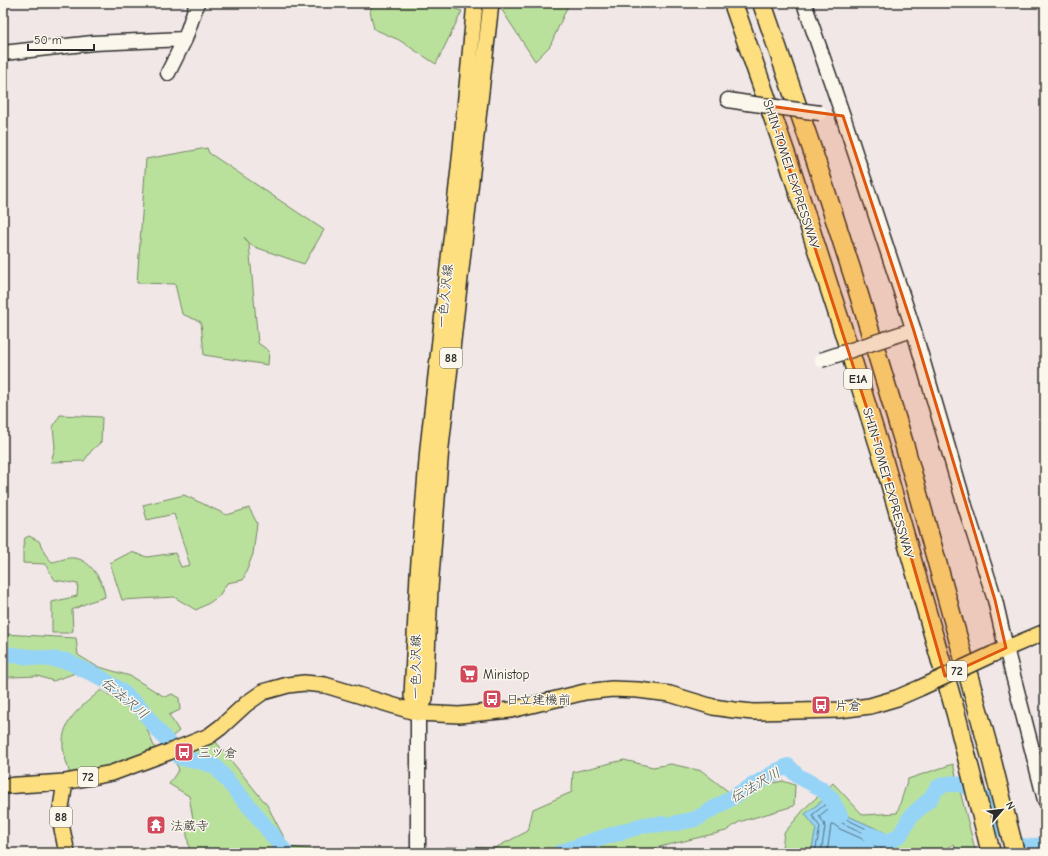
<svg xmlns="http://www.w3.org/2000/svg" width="1048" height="856" font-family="'Comic Neue','Klee One',sans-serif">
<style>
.green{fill:#bae19c;stroke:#728664}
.water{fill:#96d4f7;stroke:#6b90a5}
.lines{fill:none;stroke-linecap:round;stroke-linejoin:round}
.shore{stroke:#566f7d;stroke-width:1}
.river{stroke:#96d4f7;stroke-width:16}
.secondary-casing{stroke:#2b2b2b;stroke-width:17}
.primary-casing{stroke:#2b2b2b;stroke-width:18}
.highway-casing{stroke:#2b2b2b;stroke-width:21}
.secondary{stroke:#fbf7ec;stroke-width:14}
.primary{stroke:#fddf80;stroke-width:15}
.highway{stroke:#fddf80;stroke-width:18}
.secondary-bridge-casing{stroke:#2b2b2b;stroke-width:17;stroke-linecap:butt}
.primary-bridge-casing{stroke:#2b2b2b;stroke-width:18;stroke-linecap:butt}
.secondary-bridge{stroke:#fbf7ec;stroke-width:14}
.primary-bridge{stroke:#fddf80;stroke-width:15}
.marked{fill:#df570e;fill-opacity:0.2;stroke:#df570e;stroke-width:3;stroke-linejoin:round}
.labels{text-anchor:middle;stroke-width:3;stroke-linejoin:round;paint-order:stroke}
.shield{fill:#fbf7ec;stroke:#696865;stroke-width:1}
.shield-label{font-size:12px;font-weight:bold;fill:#2b2b2b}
.street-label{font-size:13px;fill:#2b2b2b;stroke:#fbf7ec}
.poi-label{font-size:13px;fill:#2b2b2b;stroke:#fbf7ec;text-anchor:start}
.water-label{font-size:14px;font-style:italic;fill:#46555e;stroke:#fbf7ec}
</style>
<rect width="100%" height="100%" fill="#f1e7e7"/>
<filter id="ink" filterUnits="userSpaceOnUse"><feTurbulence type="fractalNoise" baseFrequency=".025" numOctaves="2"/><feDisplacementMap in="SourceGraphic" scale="8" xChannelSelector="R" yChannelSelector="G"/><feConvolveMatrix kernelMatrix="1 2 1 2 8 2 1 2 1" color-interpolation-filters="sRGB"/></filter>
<g filter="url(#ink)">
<!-- green -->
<path class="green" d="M374,3H435L462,11L436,64L399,40L374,29L370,11Z
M509,3H569L550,46L535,61L500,7Z
M207,148L209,153L324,230L304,264L252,246L244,237L249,244L258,343L269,351L268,365L204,355L201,322L182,314L175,284L137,283L146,159Z
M60,415L102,417L101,442L92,450L84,461L51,462L55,447L53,427Z
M184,495L227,515L249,508L257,523L253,554L243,580L227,583L219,596L209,603L196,610L174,597L122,600L110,563L131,552L147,557L175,553L181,567L190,565L174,514L147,520L143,505Z
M29,536L39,541L45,554L52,562C59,561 67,557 74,558C90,559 104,582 105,597L89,602L72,610L73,631L69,633H52V602L77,596L78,584L55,580L45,564L23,563V547L25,538Z
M3,634L76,638L78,655L96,666L130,676L165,697L172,694L179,698L180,710L169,715L179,731L163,744L146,708L84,670L53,681L38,676L11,677L3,680Z
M101,690L135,712L146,727L156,751L123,764L70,775C68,766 64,756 63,747C61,719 83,706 101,690Z
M216,742L267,805L289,847L340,853H190L185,823L193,819L189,796L169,784L179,769L173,759Z
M624,760L653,767L671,764L702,771L734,796L748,788L783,781L795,785L794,806L739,822L726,831L634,853H440L446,847L495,848L528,831L533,809L572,792L573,772Z
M953,764L976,853H957L954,844L939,853H784L782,848L784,833L807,806L833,783L863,815L897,813L908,779Z"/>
<!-- water -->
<path class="water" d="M834,792L846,815L886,833L890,841L891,853H811L816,828L805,814Z"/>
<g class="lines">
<!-- shore -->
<path class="shore" d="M815,853L820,827L812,815L832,799L834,800L844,818L883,837L886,842L887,853
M821,853L825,827L824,823L819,816L831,807L832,808L838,820L842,823L879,840L881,843L882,853
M827,853L831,825L833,824L840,829L874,844L876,853"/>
<!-- river -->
<path class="river" d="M3,654L67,661L84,670L98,676L120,690L142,709L152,723L181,758L202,762L215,766L254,812L286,853
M870,835L889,842L900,835L911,816L930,799L937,788L943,785L952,783L963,785L975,791L983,798L993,816L1005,832L1019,845L1026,847L1044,845
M559,853L589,842L644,825L672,824L696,819L779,770L788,766L798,776L820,788L831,798L840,815"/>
<!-- secondary casing -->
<g class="secondary-casing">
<path id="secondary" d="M804,3L843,116L913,328L965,506L995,600L1006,648L1045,800
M3,53L93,43L185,39
M168,73L185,39L197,3
M728,100L747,103
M418,713V853"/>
</g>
<!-- primary casing -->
<g class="primary-casing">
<path id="primary" d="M993,654L1045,632
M418,713L425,699L430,589L441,447L491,3
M418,713L412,696L418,574L428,448L460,159L475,3
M65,782L61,808V824L67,853
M3,786L65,782L112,773L169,752L209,736L221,727L246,704L263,692L288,685L304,683L325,685L418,713L459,715L511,710L585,692L612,689L638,690L670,694L713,707L734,710L753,712L839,710L870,706L897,698L920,688"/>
</g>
<!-- highway casing -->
<g class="highway-casing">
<path id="highway" d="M733,3L789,163L844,333L882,455L956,714L991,853
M762,3L814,155L853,275L905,447L991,757L1015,853"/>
</g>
<!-- secondary -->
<use href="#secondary" class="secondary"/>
<!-- primary -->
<use href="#primary" class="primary"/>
<!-- highway -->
<use href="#highway" class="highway"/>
<!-- secondary-bridge casing -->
<g class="secondary-bridge-casing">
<path id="secondary-bridge" d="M747,103L820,113
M821,360L906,332"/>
</g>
<!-- primary-bridge casing -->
<g class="primary-bridge-casing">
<path id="primary-bridge" d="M920,688L993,654"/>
</g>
<!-- secondary-bridge -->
<use href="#secondary-bridge" class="secondary-bridge"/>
<!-- primary-bridge -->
<use href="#primary-bridge" class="primary-bridge"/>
</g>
</g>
<!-- marked area -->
<path class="marked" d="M769,106L843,116L913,328L995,600L1006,648L945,676L882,455Z"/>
<!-- icons -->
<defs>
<g id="supermarket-square" transform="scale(1)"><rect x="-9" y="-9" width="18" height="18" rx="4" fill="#d1495b" stroke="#fbf7ec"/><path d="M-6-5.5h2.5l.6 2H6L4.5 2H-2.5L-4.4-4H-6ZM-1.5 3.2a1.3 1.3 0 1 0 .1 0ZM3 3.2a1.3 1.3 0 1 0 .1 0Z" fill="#fff"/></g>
<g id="bus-square" transform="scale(1)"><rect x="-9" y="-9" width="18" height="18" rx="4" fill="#d1495b" stroke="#fbf7ec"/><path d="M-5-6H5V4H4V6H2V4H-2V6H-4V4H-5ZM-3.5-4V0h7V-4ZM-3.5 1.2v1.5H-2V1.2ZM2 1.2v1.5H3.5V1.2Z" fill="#fff"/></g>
<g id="temple-square" transform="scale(1)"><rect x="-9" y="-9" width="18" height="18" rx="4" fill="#d1495b" stroke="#fbf7ec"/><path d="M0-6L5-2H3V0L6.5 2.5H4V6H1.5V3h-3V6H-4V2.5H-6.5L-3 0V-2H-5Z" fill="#fff"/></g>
</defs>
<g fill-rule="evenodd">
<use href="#supermarket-square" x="469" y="674"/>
<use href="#bus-square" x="492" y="699"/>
<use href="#bus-square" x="821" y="705"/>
<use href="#bus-square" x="184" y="752"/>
<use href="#temple-square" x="156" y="825"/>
</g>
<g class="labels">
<!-- shield labels -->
<g class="shield">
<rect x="440" y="348" width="22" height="20" rx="3"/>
<rect x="844" y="369" width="28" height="20" rx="3"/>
<rect x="947" y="661" width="20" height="20" rx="3"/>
<rect x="78" y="767" width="20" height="20" rx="3"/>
<rect x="50" y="807" width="22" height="20" rx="3"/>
</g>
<g class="shield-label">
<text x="451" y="362">88</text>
<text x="858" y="383">E1A</text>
<text x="957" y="675">72</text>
<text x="88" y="781">72</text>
<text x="61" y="821">88</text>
</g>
<!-- street labels -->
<g class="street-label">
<text transform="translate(792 174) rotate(72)" y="5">SHIN-TOMEI EXPRESSWAY</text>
<text transform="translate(444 296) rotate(-84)" y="5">一色久沢線</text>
<text transform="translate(889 483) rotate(74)" y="5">SHIN-TOMEI EXPRESSWAY</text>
<text transform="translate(415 667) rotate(-90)" y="5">一色久沢線</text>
</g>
<!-- poi labels -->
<g class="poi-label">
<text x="483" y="679">Ministop</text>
<text x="506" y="704">日立建機前</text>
<text x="835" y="710">片倉</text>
<text x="198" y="757">三ツ倉</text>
<text x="170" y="830">法蔵寺</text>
</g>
<!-- water labels -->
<g class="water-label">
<text transform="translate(125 698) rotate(40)" y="5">伝法沢川</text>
<text transform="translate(755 785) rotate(-30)" y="5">伝法沢川</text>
</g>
</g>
<!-- margin -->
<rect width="1048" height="856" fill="none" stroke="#fbf7ec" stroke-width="16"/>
<rect x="8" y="8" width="1032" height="840" fill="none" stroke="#2b2b2b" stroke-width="1.5" filter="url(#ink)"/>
<!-- north arrow -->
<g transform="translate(1002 810) rotate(62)" stroke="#fbf7ec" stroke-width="3" paint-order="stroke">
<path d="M0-3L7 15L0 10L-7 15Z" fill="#2b2b2b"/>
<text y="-6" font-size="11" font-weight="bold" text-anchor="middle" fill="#2b2b2b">N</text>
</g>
<!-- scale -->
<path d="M28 44v6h66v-6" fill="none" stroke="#2b2b2b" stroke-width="2"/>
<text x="34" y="44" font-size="12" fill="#2b2b2b" stroke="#fbf7ec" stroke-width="3" paint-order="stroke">50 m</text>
</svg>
